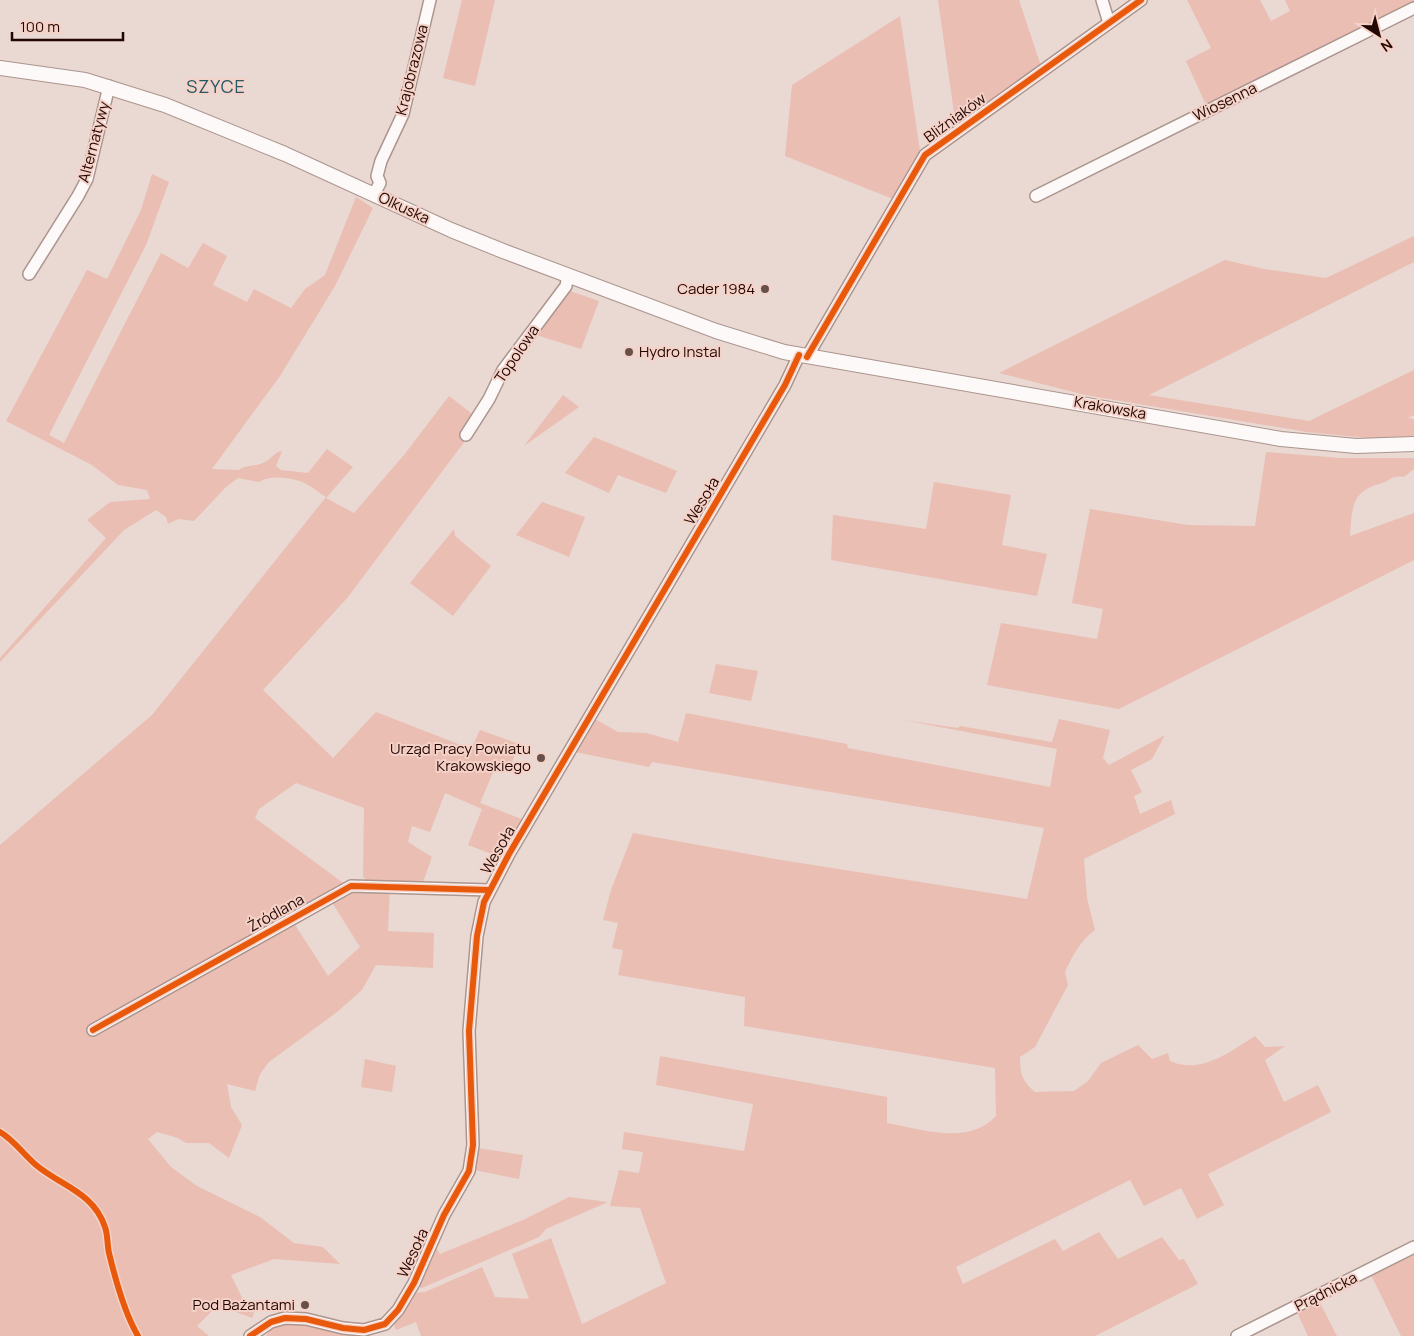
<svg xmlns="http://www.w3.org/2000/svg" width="1414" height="1336" font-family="Manrope,sans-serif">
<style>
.green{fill:#eabeb2;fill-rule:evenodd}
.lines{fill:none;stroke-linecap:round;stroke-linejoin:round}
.minor-casing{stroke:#ab958e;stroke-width:14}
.major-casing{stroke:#ab958e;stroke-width:16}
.minor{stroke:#fcf9f8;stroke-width:11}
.major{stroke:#fcf9f8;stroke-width:14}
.cycleway-casing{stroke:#f5d2c8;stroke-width:9}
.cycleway{stroke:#e8590c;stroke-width:6}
.poi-dot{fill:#68504a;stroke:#f5d2c8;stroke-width:2}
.labels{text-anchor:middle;stroke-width:4;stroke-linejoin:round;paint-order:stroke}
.street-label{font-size:15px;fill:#220601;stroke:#f5d2c8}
.poi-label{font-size:15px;fill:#220601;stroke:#f5d2c8;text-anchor:end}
.quarter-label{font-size:18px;letter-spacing:1px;fill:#225865;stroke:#f5d2c8}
</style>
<rect width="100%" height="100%" fill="#ead8d2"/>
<!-- green -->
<path class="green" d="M462,0H495L475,86L443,78Z
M938,0H1019L1041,66L956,127Z
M1187,0H1260L1271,21L1290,11L1285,0H1414V7L1207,107L1186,61L1211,48Z
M900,16L920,151L893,199L785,156L792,85Z
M152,174L169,182L146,245L49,435L64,443L161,253L188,268L203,243L227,256L213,285L247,302L254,289L291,308L305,289L325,275L356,197L373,208L335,286L280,376L212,469L239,470C247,464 257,467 265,462C272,458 275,452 282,451L276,466L281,470L308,473L327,449L353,467L326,498L354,513L404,455L449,396L475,416L477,425L348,597L263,690L333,758L376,712L471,749L480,730L519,744L511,765L498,761L480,803L524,820L502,858L468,845L482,809L445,793L430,832L412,826L408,842L432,857L422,885H390L388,931L434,933L433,968L376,965L362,990L337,1012L269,1062L260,1074L255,1091L227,1084L231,1107L242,1125L229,1158L209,1143H186L178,1138L157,1132L148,1139L171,1167L197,1186L260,1217L294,1243L323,1247L340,1264L274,1259L231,1275L243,1300L254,1313L252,1318L228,1309L213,1310L197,1326L209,1336H0V845L152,715L326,497C318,492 310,485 302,482C290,477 268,475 259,482L238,478L226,487L194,521L178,519L168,524L166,517L156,510L124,530L0,662V658L106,538L87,520L110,502L150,499L147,490L118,485L92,465L6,421L87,270L107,279L141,210ZM296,783L364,808L363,876L367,882L346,885L255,818L259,809ZM328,896L360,947L328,976L290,917Z
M1414,236V262L1149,395L1309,421L1414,370V415L1408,418L1414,419V437L1368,438L1307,432L1085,395L999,373L1225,260L1264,269L1326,278Z
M567,290L599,301L581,349L533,334Z
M563,395L579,407L524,446Z
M594,437L677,471L666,493L618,475L609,493L565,473Z
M1266,452L1340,458H1414V469L1404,477C1390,475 1391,481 1379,484C1350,492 1352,511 1350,536L1414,513V560L1119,709L987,685L1001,623L1097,639L1103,609L1072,603L1090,509L1188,525L1255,526Z
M934,482L1011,495L1002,545L1047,554L1037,596L831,560L833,515L926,529Z
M542,502L585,517L569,557L516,535Z
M454,529L455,536L491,566L453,616L410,583Z
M716,664L758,671L751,701L709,693Z
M686,713L847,744L848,748L1050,787L1057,749L903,720L958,728L960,726L1052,742L1059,719L1110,730L1103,758L1109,765L1165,735L1152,759L1131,770L1142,792L1134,796L1140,814L1171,800L1175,814L1084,859L1087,898L1095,930C1079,942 1073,955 1065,972L1068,985L1035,1047L1020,1057C1020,1074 1022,1081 1035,1092L1074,1091L1088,1081L1101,1063L1138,1045L1152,1059L1168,1053L1170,1061C1200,1075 1230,1052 1255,1036L1265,1047L1285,1046L1265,1060L1284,1102L1318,1085L1331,1112L1208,1174L1224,1205L1197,1219L1181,1188L1144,1206L1130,1180L956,1267L963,1284L1055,1239L1063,1251L1099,1232L1118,1259L1162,1237L1179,1260L1184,1259L1198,1284L1095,1336H421L416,1322L396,1330L393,1321L404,1311L415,1293L425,1292L482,1267L495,1297L529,1299L512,1254L551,1238L582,1324L666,1283L640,1208L610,1206L619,1170L639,1173L643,1152L622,1149L624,1132L744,1151L753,1104L656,1085L660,1056L887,1097V1123C921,1129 969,1146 996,1116L995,1068L744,1026L745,997L618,975L623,950L612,948L618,923L603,920L611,890L633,833L769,858L1027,899L1044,828L652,762L649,767L575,752L595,719L618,732L646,733L678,742Z
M365,1059L396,1066L392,1092L361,1087Z
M478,1148L523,1155L519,1179L474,1170Z
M569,1197L608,1202L546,1229L539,1237L422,1288L419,1287L436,1247L440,1254L523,1220Z
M1414,1251V1336H1401L1370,1273Z
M1318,1299L1337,1336H1308L1296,1310Z
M285,1324C311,1325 335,1332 361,1336H266L271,1329Z"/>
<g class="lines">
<!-- minor casing -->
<g class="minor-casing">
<path id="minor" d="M1102,0L1109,23
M374,194L380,183L377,176L381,161L403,114L430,0
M1036,196L1414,8
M29,274L78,196L87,179L109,86
M807,357L925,155L1141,0
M466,435L489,399L503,370L566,286L568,275
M93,1030L351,886L489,890
M250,1336L271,1322L285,1318L306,1319L343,1328L364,1330L385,1324L398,1310L414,1283L444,1215L469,1171L473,1145L469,1031L477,936L484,902L509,854L785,385L799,355
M1237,1336L1414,1247"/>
</g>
<!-- major casing -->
<g class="major-casing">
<path id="major" d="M0,68L85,80L165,105L285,154L451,230L503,251L716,331L784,352L1281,439L1356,446L1414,444"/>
</g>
<!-- minor -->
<use href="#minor" class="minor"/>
<!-- major -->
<use href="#major" class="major"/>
<!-- cycleway casing -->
<g class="cycleway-casing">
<path id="cycleway" d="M807,357L925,155L1141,0
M93,1030L351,886L489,890
M0,1132C14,1140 23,1154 36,1165C61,1186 93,1192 105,1227C108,1235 107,1244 109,1253C115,1278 125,1314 138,1336
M250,1336L271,1322L285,1318L306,1319L343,1328L364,1330L385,1324L398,1310L414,1283L444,1215L469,1171L473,1145L469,1031L477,936L484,902L509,854L785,385L799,355"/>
</g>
<!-- cycleway -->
<use href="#cycleway" class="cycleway"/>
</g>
<!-- markers -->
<g class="poi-dot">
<circle cx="765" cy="289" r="5"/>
<circle cx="629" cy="352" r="5"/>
<circle cx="541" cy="758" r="5"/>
<circle cx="305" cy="1305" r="5"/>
</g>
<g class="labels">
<!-- street labels -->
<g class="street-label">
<text transform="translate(412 70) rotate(-76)" y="5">Krajobrazowa</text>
<text transform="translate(1225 102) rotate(-26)" y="5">Wiosenna</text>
<text transform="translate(955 118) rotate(-36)" y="5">Bliźniaków</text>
<text transform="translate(94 142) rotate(-75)" y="5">Alternatywy</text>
<text transform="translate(404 208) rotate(25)" y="5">Olkuska</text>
<text transform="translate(517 354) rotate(-56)" y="5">Topolowa</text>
<text transform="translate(1110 408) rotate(10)" y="5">Krakowska</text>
<text transform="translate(702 501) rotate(-59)" y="5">Wesoła</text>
<text transform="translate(498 850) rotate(-60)" y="5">Wesoła</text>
<text transform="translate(276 913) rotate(-29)" y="5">Źródlana</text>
<text transform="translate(413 1253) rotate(-65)" y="5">Wesoła</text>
<text transform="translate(1326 1292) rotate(-27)" y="5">Prądnicka</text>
</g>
<!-- poi labels -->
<g class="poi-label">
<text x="755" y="294">Cader 1984</text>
<text x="639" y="357" text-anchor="start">Hydro Instal</text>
<text x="531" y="754">Urząd Pracy Powiatu<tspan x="531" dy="17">Krakowskiego</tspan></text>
<text x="295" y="1310">Pod Bażantami</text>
</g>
<!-- quarter labels -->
<g class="quarter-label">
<text x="216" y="93">SZYCE</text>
</g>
</g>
<!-- north arrow -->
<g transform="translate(1379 35) rotate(144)" stroke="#f5d2c8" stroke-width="4" paint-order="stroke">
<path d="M0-4L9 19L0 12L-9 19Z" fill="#220601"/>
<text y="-8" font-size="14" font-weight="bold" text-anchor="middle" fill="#220601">N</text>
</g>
<!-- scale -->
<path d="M12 32v8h111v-8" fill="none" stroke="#220601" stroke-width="2.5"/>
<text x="20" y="32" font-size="15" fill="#220601" stroke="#f5d2c8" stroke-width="4" paint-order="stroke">100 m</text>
</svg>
